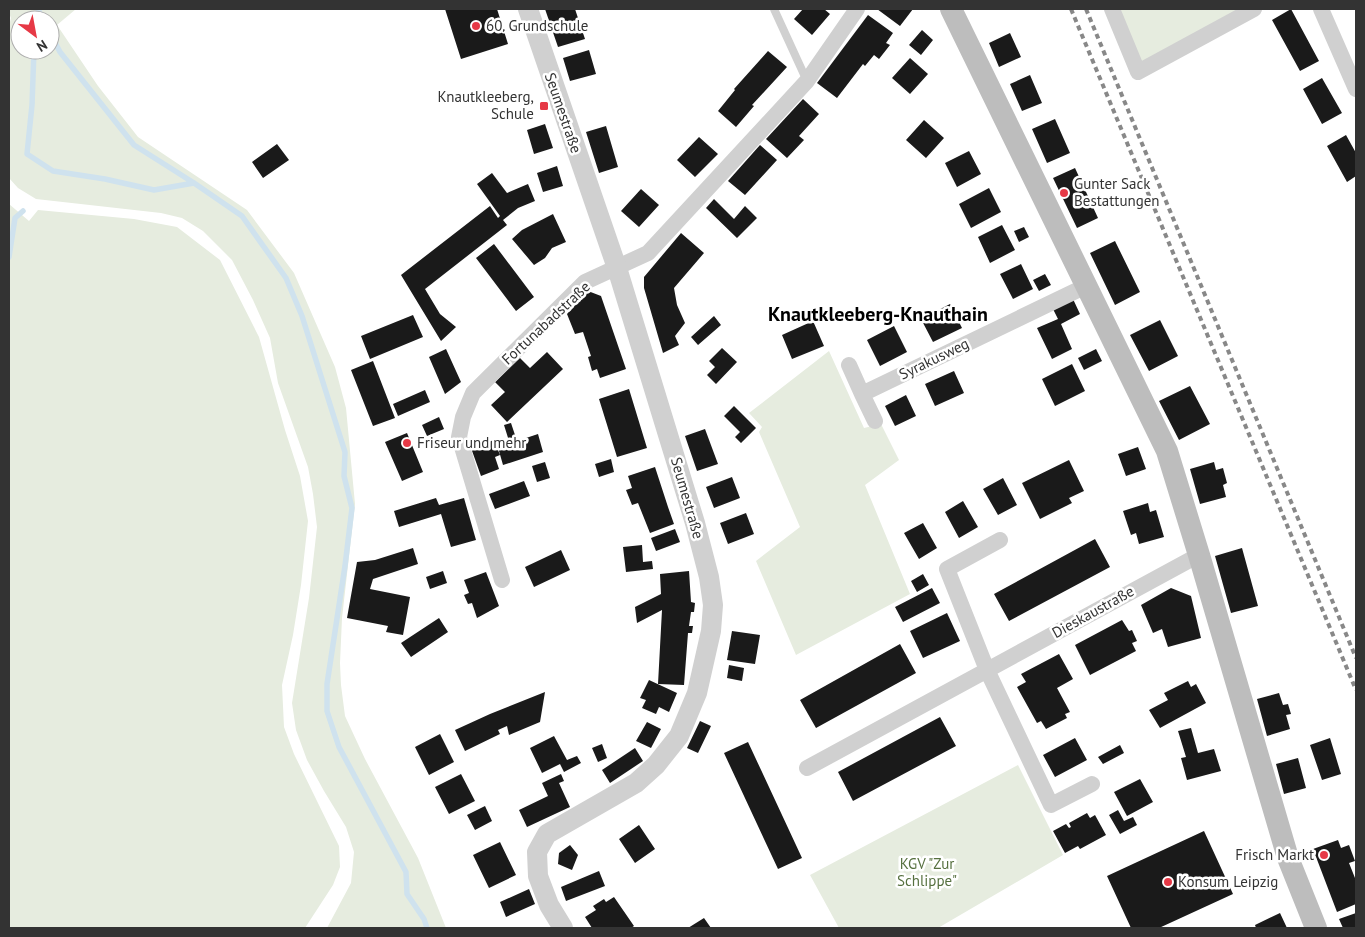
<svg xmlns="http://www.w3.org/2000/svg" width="1365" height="937" font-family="'PT Sans',sans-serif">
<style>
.green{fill:#e6ecdf;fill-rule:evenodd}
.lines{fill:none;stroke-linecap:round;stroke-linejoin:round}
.stream{stroke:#cfe2ee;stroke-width:5.5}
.building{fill:#1a1a1a}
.service{stroke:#d0d0d0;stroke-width:8}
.minor{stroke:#d0d0d0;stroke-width:16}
.tertiary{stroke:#d0d0d0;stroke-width:20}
.secondary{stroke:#bdbdbd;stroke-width:22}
.rail{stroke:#888;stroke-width:4;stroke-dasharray:5 4;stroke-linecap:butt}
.poi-dot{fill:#e63946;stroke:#fff;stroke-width:2}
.labels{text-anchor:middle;stroke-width:5;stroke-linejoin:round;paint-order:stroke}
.poi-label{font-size:15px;fill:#333;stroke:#fff;text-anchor:start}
.street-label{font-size:15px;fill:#333;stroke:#fff}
.park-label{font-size:15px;fill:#56703f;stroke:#fff}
.district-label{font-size:20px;font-weight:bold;fill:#000;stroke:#fff}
</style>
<rect width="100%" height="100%" fill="#fff"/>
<!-- green -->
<path class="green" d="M9,9H76L57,25L98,86L138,137L247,210L294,273L335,367L346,408L355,504L342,618L340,663L341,685L345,716L365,759L418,858L446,928H327L351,883L354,852L346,827L324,791L307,760L296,730L292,703L309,598L317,527L313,494L308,467L278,383L270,338L253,300L232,260L203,231L182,218L161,213L36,199L18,188L9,178V26L11,18L9,13ZM20,20H50V50H20Z
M1119,9H1239L1142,63Z
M9,204L29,221L38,210L134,219L177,227L220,260L259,337L285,430L300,476L308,521L301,585L293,635L282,685L284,727L294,754L339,846L340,867L333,885L305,928H9Z
M829,351L864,428L881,424L899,460L865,485L910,594L796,655L756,561L800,527L759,432L762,427L749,413Z
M1018,765L1063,855L938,928H839L810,875Z"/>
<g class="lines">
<!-- stream -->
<path class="stream" d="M38,9L43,20
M50,33L60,52L134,145L194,183L242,216L286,278L302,316L345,452L344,476L352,508L345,566L327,684V711L339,747L406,872L407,894L424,919L427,928
M34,50L32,105L27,154L53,171L105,179L154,190L194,183
M9,257L15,218L23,211"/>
</g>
<!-- building -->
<path class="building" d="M445,9H497L508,44L461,59Z
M545,9H575L585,39L558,47Z
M803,9H824L830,14L812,35L794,19Z
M877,9H913L900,26Z
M1291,9L1319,61L1300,71L1272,20Z
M868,15L893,33L886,43L890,45L879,59L874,55L865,66L863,64L837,98L817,83Z
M922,30L933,40L921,55L909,45Z
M1010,33L1021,57L999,67L989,43Z
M589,50L596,74L570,81L563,58Z
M768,51L787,67L752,105L754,106L736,127L718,111L735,90L734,89Z
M910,58L928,74L910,94L892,78Z
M1030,75L1042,103L1022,111L1010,84Z
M1322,78L1342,113L1322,124L1303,89Z
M803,99L819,114L799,136L804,140L787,158L766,139Z
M1055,119L1070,153L1047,163L1032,129Z
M924,120L944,138L926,158L906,140Z
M545,124L553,148L534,154L527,130Z
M606,126L618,167L599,173L586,132Z
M1346,135L1356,153V176L1347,182L1327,146Z
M699,137L718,154L695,177L677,160Z
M277,144L289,160L263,178L252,162Z
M760,145L777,160L745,195L728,181Z
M969,151L981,174L957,187L945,163Z
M557,166L563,186L543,192L537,173Z
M1075,168L1098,218L1077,228L1053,178Z
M492,173L507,193L528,184L535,201L518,208L503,220L507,225L425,289L440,314L456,327L441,341L401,275L490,206L498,218L500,216L477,184Z
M989,188L1001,212L971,228L959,204Z
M641,189L659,205L639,227L621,211Z
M714,199L734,219L745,206L757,218L737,238L706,208Z
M553,214L566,242L552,248L545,258L534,265L512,239L522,230Z
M1002,225L1015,250L990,263L978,237Z
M1024,227L1029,237L1019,242L1014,231Z
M681,233L704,253L674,288L677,305L685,323L675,336L679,345L663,353L644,288V277Z
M1115,241L1140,292L1115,305L1090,253Z
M494,244L534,297L516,311L476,258Z
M1021,264L1033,289L1013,299L1000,274Z
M1045,274L1051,285L1039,291L1033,280Z
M588,291L601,296L626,369L600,378L597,369L592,371L588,357L591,356L583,332L575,334L567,314Z
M1073,299L1080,314L1061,324L1072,349L1052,359L1037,328L1058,319L1053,309Z
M950,304L962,328L933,342L921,319Z
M413,315L423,337L370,359L361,336Z
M714,316L721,325L698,345L691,337Z
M1160,320L1178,356L1149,371L1130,335Z
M813,321L824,346L792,359L782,335Z
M894,326L907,352L880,366L867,340Z
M722,348L737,362L716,384L707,375L715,367L709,361Z
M446,349L461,382L445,394L429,357Z
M1096,349L1102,361L1084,370L1078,358Z
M547,352L563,369L507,422L491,405L505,392L495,382L520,358L530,368Z
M373,361L395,418L373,426L351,370Z
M1072,364L1085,391L1055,406L1042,379Z
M954,371L964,393L935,406L925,384Z
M1190,386L1210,424L1179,440L1159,401Z
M629,389L647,448L617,457L599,399Z
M425,390L430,402L398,416L393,404Z
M906,395L916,416L895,426L885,406Z
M734,406L756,428L741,443L735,437L740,432L724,416Z
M439,417L444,429L427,436L422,425Z
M511,423L517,441L538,434L543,452L503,465L497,444L509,441L504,425Z
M705,429L718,464L697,471L685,436Z
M407,433L423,472L402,481L385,442Z
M494,440L500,455L495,457L499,469L481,476L471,448Z
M1138,447L1146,469L1126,476L1118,454Z
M611,459L614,472L599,477L595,464Z
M1069,460L1084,491L1069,498L1072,503L1040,519L1022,483Z
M545,462L550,478L537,482L532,466Z
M1214,462L1216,470L1223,468L1227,483L1223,485L1226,497L1200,504L1190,469Z
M655,467L668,507L674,524L650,533L638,503L632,505L626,490L632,488L628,476Z
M732,477L740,498L714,508L706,487Z
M1003,478L1017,505L998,515L983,489Z
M524,481L530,496L495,509L489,494Z
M436,498L439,505L464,498L476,540L451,547L441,514L399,527L394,511Z
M963,501L978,527L959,538L945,512Z
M1148,503L1150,512L1156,510L1164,537L1139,544L1136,533L1131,535L1123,511Z
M746,513L754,534L728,544L720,523Z
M923,523L937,548L919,559L904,533Z
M675,529L680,542L656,551L651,538Z
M1095,539L1110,567L1009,621L994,594Z
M642,545L643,562L652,561L653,569L626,572L623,547Z
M413,548L418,564L373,579L370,589L410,597L403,635L386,632L388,626L347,618L357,562L375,560Z
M1242,548L1258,606L1231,613L1215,556Z
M561,550L570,570L534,587L525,567Z
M443,571L447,583L430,589L426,577Z
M689,571L691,602L695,603L694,612H691L689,626H693L692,633H688L684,685L658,684L662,610L637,623L635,607L661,594L660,574Z
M486,572L499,606L477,618L472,603L468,604L464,595L469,593L464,580Z
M923,574L929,585L917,592L911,581Z
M932,588L940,603L903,622L895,607Z
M1171,588L1191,596L1201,638L1168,647L1162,629L1153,633L1141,605Z
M947,613L960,641L923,658L910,631Z
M439,618L448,632L411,657L401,643Z
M1122,620L1129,631L1132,630L1137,641L1132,643L1136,651L1090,675L1075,645Z
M732,631L760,635L755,664L727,660Z
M900,644L916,673L816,728L800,700Z
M1059,654L1073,679L1057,688L1070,712L1065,714L1067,718L1046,729L1041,721L1037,723L1017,687L1026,682L1021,674Z
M729,665L744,668L742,681L727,678Z
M649,680L677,693L669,712L659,707L656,714L642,708L646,700L640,698Z
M1188,681L1191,687L1196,684L1206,703L1160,728L1149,710L1168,700L1164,693Z
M545,692L540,722L509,735L507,726L498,730L500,734L465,751L455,730L490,714Z
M1279,693L1283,705L1288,704L1291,714L1286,715L1290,729L1267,736L1257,699Z
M940,717L956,746L853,801L838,772Z
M700,721L711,726L698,753L687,748Z
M647,722L661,729L651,748L636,741Z
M1191,728L1198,753L1214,749L1221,771L1187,780L1181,758L1186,757L1178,731Z
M440,734L454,762L429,775L415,747Z
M554,736L567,760L577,756L581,763L564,772L560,764L542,773L530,748Z
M1075,738L1087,760L1055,777L1043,755Z
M1330,738L1341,774L1322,780L1310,745Z
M748,742L802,858L778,869L724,753Z
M602,744L607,758L598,762L592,748Z
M1120,745L1124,753L1103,764L1098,757Z
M635,748L643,761L610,783L602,770Z
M1298,758L1306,788L1284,794L1276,764Z
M461,774L475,801L449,814L435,787Z
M561,774L564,781L559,783L570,807L527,827L519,810L548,796L542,783Z
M1140,779L1153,802L1127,816L1114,792Z
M485,806L492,821L475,830L467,815Z
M1118,810L1124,821L1133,817L1137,825L1120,834L1109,815Z
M1087,813L1090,818L1095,815L1106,835L1080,849L1078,846L1065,853L1053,831L1066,824L1069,828L1071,827L1069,823Z
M639,825L655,849L635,863L619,839Z
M1204,831L1233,894L1159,928H1131L1107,876Z
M1338,840L1341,848L1349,845L1355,861L1349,863L1355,878H1356V904L1337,912L1313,849Z
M500,842L516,875L489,888L473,855Z
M570,845L578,855L572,870L558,864L559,853Z
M599,871L605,886L566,901L561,887Z
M529,889L535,904L506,917L500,902Z
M614,897L634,926L631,928H592L585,917L596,910L593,906L604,899L606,902Z
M1280,913L1287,928H1256L1255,925Z
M1356,913V928H1343L1339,919Z
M704,918L711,928H688Z"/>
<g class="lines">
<!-- service -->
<path class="service" d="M774,9L807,81"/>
<!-- minor -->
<path class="minor" d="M1112,9L1138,72L1254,9
M1321,9L1356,89
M849,365L862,394L1086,286
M862,394L875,421
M1000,540L947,569L987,670L1051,805L1092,784
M502,580L459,437L463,417L473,393L585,282L648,253L807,81L857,9
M807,768L1199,555"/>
<!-- tertiary -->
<path class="tertiary" d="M528,9L617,268L695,523L709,577L713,605L711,631L697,693L679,736L656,765L636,783L547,834L537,852L538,876L549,905L563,928"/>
<!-- secondary -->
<path class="secondary" d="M951,9L1167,451L1199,555L1288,858L1316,928"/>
<!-- rail -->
<path class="rail" d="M1071,9L1356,690
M1086,9L1356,658"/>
</g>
<!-- markers -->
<g class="poi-dot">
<circle cx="476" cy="26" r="5"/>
<rect x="539" y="101" width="10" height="10" rx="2.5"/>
<circle cx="1064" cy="193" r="5"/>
<circle cx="407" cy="443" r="5"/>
<circle cx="1324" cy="855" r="5"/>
<circle cx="1168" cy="882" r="5"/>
</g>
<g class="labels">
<!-- poi labels -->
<g class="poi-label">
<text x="486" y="31">60. Grundschule</text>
<text x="534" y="102" text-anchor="end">Knautkleeberg,<tspan x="534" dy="17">Schule</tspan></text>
<text x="1074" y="189">Gunter Sack<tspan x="1074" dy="17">Bestattungen</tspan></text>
<text x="417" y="448">Friseur und mehr</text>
<text x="1314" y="860" text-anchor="end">Frisch Markt</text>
<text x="1178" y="887">Konsum Leipzig</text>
</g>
<!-- street labels -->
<g class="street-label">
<text transform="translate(563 113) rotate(71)" y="5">Seumestraße</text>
<text transform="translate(546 323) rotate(-43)" y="5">Fortunabadstraße</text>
<text transform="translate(934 359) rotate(-26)" y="5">Syrakusweg</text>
<text transform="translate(687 498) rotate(74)" y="5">Seumestraße</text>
<text transform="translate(1093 612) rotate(-29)" y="5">Dieskaustraße</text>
</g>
<!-- park labels -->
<g class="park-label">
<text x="927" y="869">KGV "Zur<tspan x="927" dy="17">Schlippe"</tspan></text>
</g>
<!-- district labels -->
<g class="district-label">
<text x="878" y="321">Knautkleeberg-Knauthain</text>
</g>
</g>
<!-- border -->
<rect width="1365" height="937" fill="none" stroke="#333333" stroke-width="20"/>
<!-- north arrow -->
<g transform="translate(35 35) rotate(148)"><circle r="24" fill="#ffffff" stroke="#adadad"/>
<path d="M0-4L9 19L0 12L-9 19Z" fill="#e63946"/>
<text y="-8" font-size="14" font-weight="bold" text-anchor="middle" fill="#333333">N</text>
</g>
</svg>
